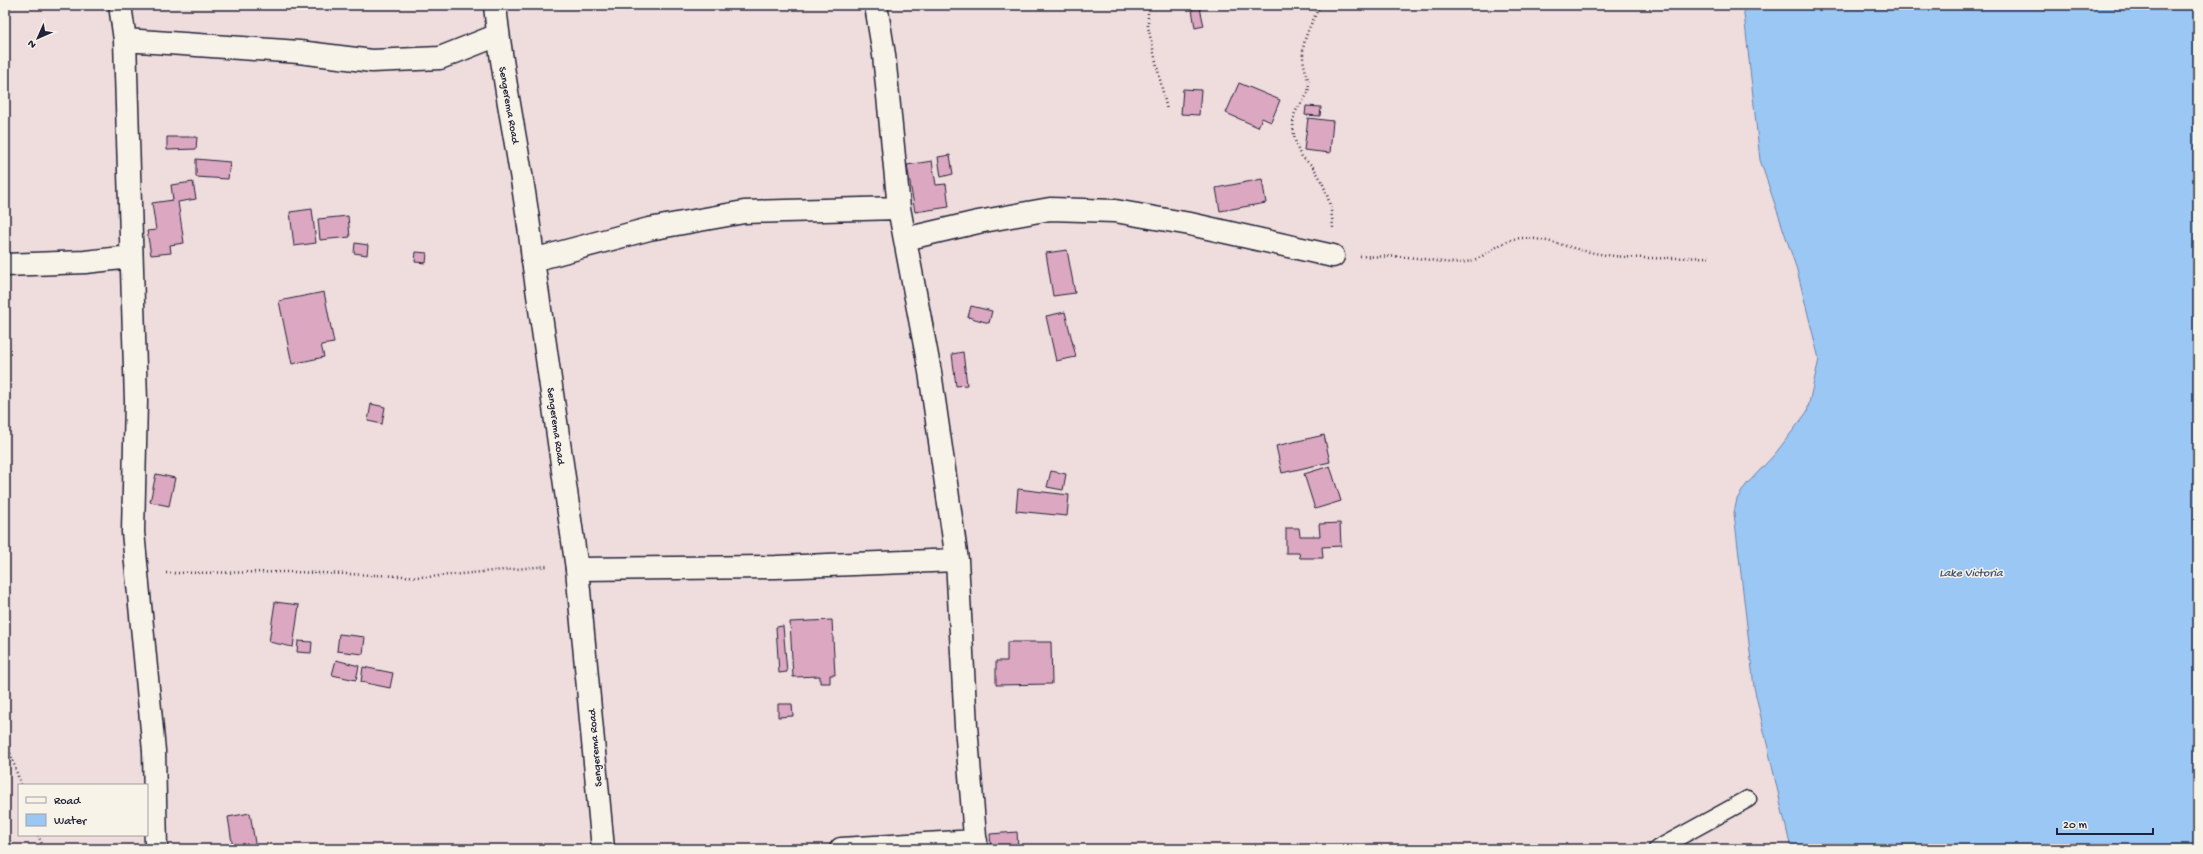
<svg xmlns="http://www.w3.org/2000/svg" width="2203" height="854" font-family="'Gochi Hand',sans-serif">
<style>
.water{fill:#9bc7f5;stroke:#6b85ab}
.building{fill:#dca7c0;stroke:#22223b}
.lines{fill:none;stroke-linecap:round;stroke-linejoin:round}
.service-casing{stroke:#22223b;stroke-width:19}
.minor-casing{stroke:#22223b;stroke-width:25}
.secondary-casing{stroke:#22223b;stroke-width:25}
.path{stroke:#22223b;stroke-width:2.5;stroke-dasharray:1 3;stroke-linecap:butt}
.service{stroke:#f7f3e8;stroke-width:16}
.minor{stroke:#f7f3e8;stroke-width:22}
.secondary{stroke:#f7f3e8;stroke-width:22}
.labels{text-anchor:middle;stroke-width:3;stroke-linejoin:round;paint-order:stroke}
.street-label{font-size:11px;fill:#22223b;stroke:#f7f3e8}
.water-label{font-size:12px;font-style:italic;fill:#465473;stroke:#f7f3e8}
</style>
<rect width="100%" height="100%" fill="#efdcdc"/>
<filter id="ink" filterUnits="userSpaceOnUse"><feTurbulence type="fractalNoise" baseFrequency=".025" numOctaves="2"/><feDisplacementMap in="SourceGraphic" scale="8" xChannelSelector="R" yChannelSelector="G"/><feConvolveMatrix kernelMatrix="1 2 1 2 8 2 1 2 1" color-interpolation-filters="sRGB"/></filter>
<g filter="url(#ink)">
<!-- water -->
<path class="water" d="M1743,5H2198V849H1791L1754,687L1734,513L1737,499L1746,485L1775,454L1807,412L1819,359L1797,270L1760,160Z"/>
<!-- building -->
<path class="building" d="M1200,8L1204,26L1195,28L1192,9Z
M1239,83L1280,100L1271,122L1262,118L1258,127L1226,113Z
M1183,89L1201,90L1199,115L1181,114Z
M1306,106L1321,107L1320,116L1305,115Z
M1308,118L1333,121L1330,153L1304,150Z
M167,137H197L196,149L167,150Z
M950,155L953,174L941,177L938,157Z
M196,159L230,162L228,179L196,177Z
M932,161L936,185L946,184L949,207L915,212L907,165Z
M1262,179L1266,203L1220,211L1216,188Z
M193,182L196,199L178,202L184,243L170,245L171,253L151,255L147,231L156,230L152,203L173,200L171,185Z
M312,209L316,243L294,246L290,212Z
M348,216L350,237L320,240L318,219Z
M355,243L368,245L367,255L354,253Z
M1067,250L1075,293L1053,296L1046,253Z
M416,252L427,253L426,263L415,262Z
M324,292L334,343L321,345L324,357L292,364L279,301Z
M971,306L992,311L989,323L968,317Z
M1065,312L1076,357L1056,361L1046,316Z
M963,352L967,385L956,386L952,354Z
M371,404L385,407L382,424L368,421Z
M1324,435L1330,462L1282,473L1276,446Z
M1330,466L1341,501L1315,509L1304,474Z
M1051,471L1066,474L1063,490L1047,487Z
M156,474L175,478L169,506L150,502Z
M1018,489L1069,495L1067,516L1016,511Z
M1340,523L1341,546L1322,547L1323,558H1300L1299,553H1286V528H1299L1300,536H1320L1319,524Z
M275,602L299,605L293,647L269,642Z
M832,620L835,675H830V683H820V676L793,677L790,622Z
M783,626L787,672L779,673L776,627Z
M339,634L365,637L363,654L337,651Z
M298,641L312,642L311,653L297,652Z
M1007,642H1051L1052,684L996,685V661H1007Z
M336,660L359,666L356,680L332,675Z
M363,667L393,673L390,688L361,682Z
M778,704H792L793,716L778,717Z
M250,813L256,849H233L228,817Z
M1017,832L1018,848L991,849L990,834Z"/>
<g class="lines">
<!-- service casing -->
<g class="service-casing">
<path id="service" d="M1657,849L1748,799"/>
</g>
<!-- minor casing -->
<g class="minor-casing">
<path id="minor" d="M120,5L125,40L136,401L133,532L154,751L156,849
M876,5L884,55L899,208L930,372L957,560L966,726L976,849
M125,40L299,52L372,61L440,58L498,35
M905,239L978,222L1050,209L1115,211L1190,224L1333,256
M533,260L649,229L744,212L899,208
M5,265L85,262L131,257
M577,569L776,567L957,560
M841,849L976,841"/>
</g>
<!-- secondary casing -->
<g class="secondary-casing">
<path id="secondary" d="M495,5C503,91 525,175 533,260L577,569L603,849"/>
</g>
<!-- path -->
<path class="path" d="M1148,5V27L1167,110
M1320,5C1313,21 1302,38 1303,56C1303,68 1311,81 1308,92C1305,100 1298,106 1295,113C1291,124 1294,141 1299,152C1302,159 1311,163 1315,170C1326,186 1332,208 1333,228
M1360,256C1375,257 1391,256 1406,257C1426,258 1446,265 1466,262C1486,259 1500,239 1521,238C1549,238 1573,250 1600,254C1636,260 1673,258 1709,257
M166,573L293,572L428,577L548,566
M5,738L21,785
M38,835L44,849"/>
<!-- service -->
<use href="#service" class="service"/>
<!-- minor -->
<use href="#minor" class="minor"/>
<!-- secondary -->
<use href="#secondary" class="secondary"/>
</g>
</g>
<g class="labels">
<!-- street labels -->
<g class="street-label">
<text transform="translate(510 105) rotate(80)" y="4">Sengerema Road</text>
<text transform="translate(557 426) rotate(82)" y="4">Sengerema Road</text>
<text transform="translate(594 748) rotate(-95)" y="4">Sengerema Road</text>
</g>
<!-- water labels -->
<g class="water-label">
<text x="1971" y="576">Lake Victoria</text>
</g>
</g>
<!-- margin -->
<rect width="2203" height="854" fill="none" stroke="#f7f3e8" stroke-width="20"/>
<rect x="10" y="10" width="2183" height="834" fill="none" stroke="#22223b" stroke-width="1.5" filter="url(#ink)"/>
<!-- legend -->
<rect x="18" y="784" width="130" height="52" fill="#f7f3e8" stroke="#a29fa3"/>
<rect x="26" y="797" width="20" height="6" fill="#f7f3e8" stroke="#a29fa3"/>
<text x="54" y="804" font-size="12" fill="#22223b">Road</text>
<rect x="26" y="814" width="20" height="12" fill="#9bc7f5" stroke="#a29fa3"/>
<text x="54" y="824" font-size="12" fill="#22223b">Water</text>
<!-- north arrow -->
<g transform="translate(38 38) rotate(225)" stroke="#f7f3e8" stroke-width="3" paint-order="stroke">
<path d="M0-3L7 15L0 10L-7 15Z" fill="#22223b"/>
<text y="-6" font-size="11" font-weight="bold" text-anchor="middle" fill="#22223b">N</text>
</g>
<!-- scale -->
<path d="M2057 828v6h96v-6" fill="none" stroke="#22223b" stroke-width="2"/>
<text x="2063" y="828" font-size="12" fill="#22223b" stroke="#f7f3e8" stroke-width="3" paint-order="stroke">20 m</text>
</svg>
